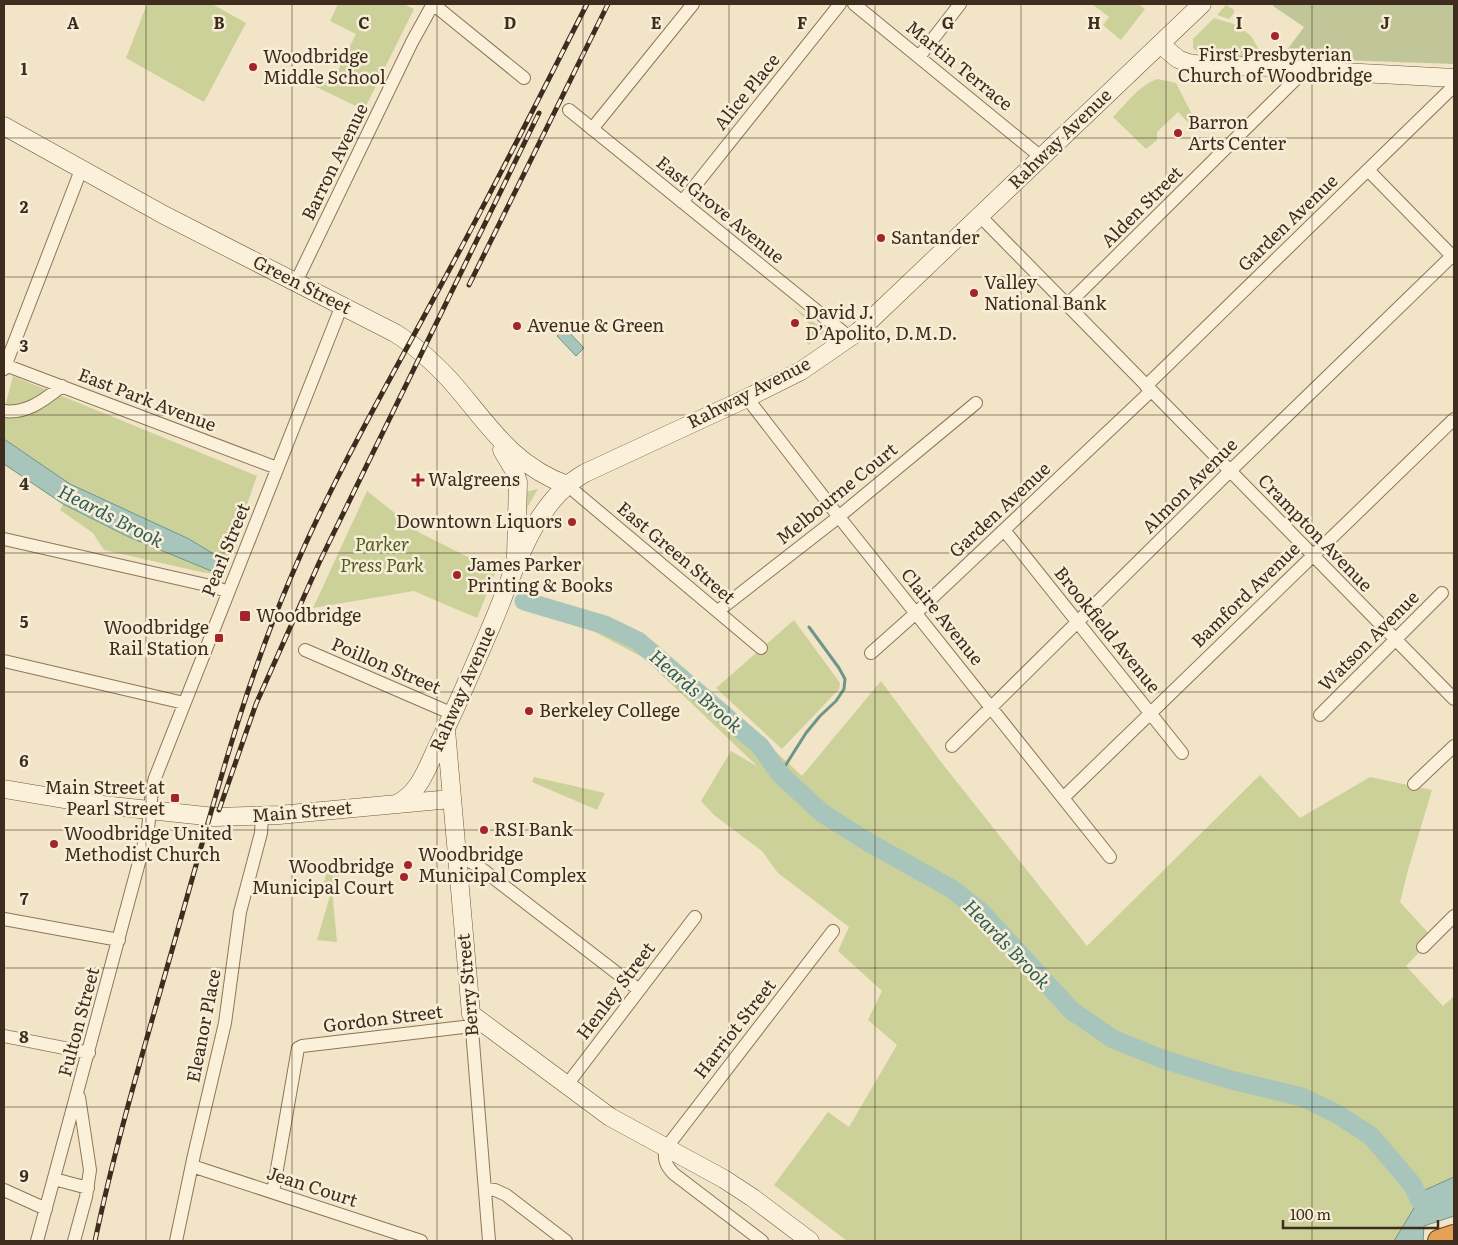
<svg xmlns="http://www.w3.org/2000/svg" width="1458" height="1245" font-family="Literata,serif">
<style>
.green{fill:#ccd199}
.cemetery{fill:#c1c698}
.water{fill:#a8c5bc;stroke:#6d958a}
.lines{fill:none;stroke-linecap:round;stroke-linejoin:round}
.stream{stroke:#6d958a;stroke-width:3}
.river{stroke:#a8c5bc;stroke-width:19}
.street-casing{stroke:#8f755a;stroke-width:14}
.secondary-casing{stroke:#71563d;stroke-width:19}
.highway-casing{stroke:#5d432e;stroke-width:24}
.street{stroke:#fbf1db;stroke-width:12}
.secondary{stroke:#fbf1db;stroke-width:18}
.highway{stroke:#e6a152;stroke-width:22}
.rail-casing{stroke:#3e2d1f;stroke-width:5}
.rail{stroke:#f8eed7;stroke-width:3;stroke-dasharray:9;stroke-linecap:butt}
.grid{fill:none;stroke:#3e2d1f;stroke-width:1;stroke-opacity:0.55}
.poi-dot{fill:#a32529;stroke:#f8eed7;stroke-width:2}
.labels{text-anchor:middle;stroke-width:5;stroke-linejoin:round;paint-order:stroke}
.poi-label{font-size:18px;fill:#3e2d1f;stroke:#f8eed7;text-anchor:start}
.street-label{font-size:18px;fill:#3e2d1f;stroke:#f8eed7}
.park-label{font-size:18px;font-style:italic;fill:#4f5c24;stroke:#f8eed7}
.water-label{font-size:19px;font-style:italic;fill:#2d5f5a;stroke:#f8eed7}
.grid-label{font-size:16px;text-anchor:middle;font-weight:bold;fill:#3e2d1f;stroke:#f8eed7;stroke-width:5;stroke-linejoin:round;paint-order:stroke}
</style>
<rect width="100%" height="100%" fill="#f2e4c6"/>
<!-- green -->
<path class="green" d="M147,4H212L246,23L204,102L126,58Z
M338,4H403L414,9L364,110L300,79L304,71L331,84L356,34L330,21Z
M1092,4H1138L1145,9L1121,40L1103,25L1109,17Z
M1226,5L1234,10V13L1229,19L1217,15Z
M1214,18L1237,25L1251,36L1258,48L1275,59C1256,58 1205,62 1193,48V39Z
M1158,79L1176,83L1198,126L1194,129L1178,112L1157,132V140L1146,149L1113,117C1126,104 1140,84 1158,79Z
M793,306L825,331L809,345L803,339L814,329Z
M13,376L257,476L227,562L189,539L70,484L4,439V403H6Z
M538,489L523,515L525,492Z
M367,491L420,533L496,571L477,618L414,591L313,608Z
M63,504L129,537L221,575L201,572L104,550L93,533L60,510Z
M527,594L624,626L709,690L802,776L881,681L941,762L1087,946L1260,775L1300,818L1370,777L1432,790L1408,870L1400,902L1433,938L1406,966L1443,1006L1454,996V1177L1425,1190L1394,1241H847L774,1185L828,1112L849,1127L897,1045L868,1020L882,991L838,951L849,927L778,873L762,851L714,815L701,801L731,751L758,767L644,658L591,630L521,609Z
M794,620L840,683L839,689L782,749L716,688Z
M534,777L605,793L597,810L532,782Z
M331,860H335L338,864L340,884L332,885L324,883L329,863Z
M332,889L337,942L317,940Z"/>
<!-- cemetery -->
<path class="cemetery" d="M1275,4H1454V64L1281,58L1304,27L1273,6Z"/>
<!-- water -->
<path class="water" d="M565,328L584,348L576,356L557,336Z
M4,439L70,484L189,539L227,562L221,575L129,537L63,504L4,464Z
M1454,1177V1216L1424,1226L1423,1241H1394L1425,1190Z"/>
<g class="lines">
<!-- stream -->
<path class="stream" d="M780,774L806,733L820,716L836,701L844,689L845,679L839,668L809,627"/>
<!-- river -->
<path class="river" d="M524,601L605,625L638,641L760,746L780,774L822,813L868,842L952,889L981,912L1072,1011L1113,1039L1165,1060L1231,1080L1302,1097L1337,1114L1371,1136L1412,1184L1420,1200L1428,1208"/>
<!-- street casing -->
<g class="street-casing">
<path id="street" d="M433,4L524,78
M854,4L1041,157
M919,57L960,4
M569,110L849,337
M592,129L693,4
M1368,170L1454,258
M682,202L840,4
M980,216L1454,699
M296,282L412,42L433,4
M1067,305L1305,70
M5,365L277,468
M4,369L81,170
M1146,386L1454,86
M747,398L839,517L1110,857
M4,411C27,414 44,400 62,386
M567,485L761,648
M1004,530L1182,753
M4,539L215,587L228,592
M718,611L836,519L976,403
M305,650L453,714
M871,653L916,613L1151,391
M4,661L184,703
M1320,715L1442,593
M952,746L1230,471L1454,254
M1414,784L1454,746
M1064,797L1454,419
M457,858L467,860L478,866L639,990
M4,919L119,940
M1423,947L1454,916
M471,1017L489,1241
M4,1036L89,1053
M566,1086L695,917
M192,1166L421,1241
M54,1179L88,1188
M485,1189L495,1190L506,1195L566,1241
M4,1190L46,1209
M273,1192L298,1048L302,1046L472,1026
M37,1241L148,829L152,790L155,778L342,305
M74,1241L86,1197L90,1170L79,1097
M176,1241L194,1155L225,1023L240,912L261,833L262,816
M762,1241L674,1174C666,1166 663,1159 666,1148L833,931"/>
</g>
<!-- secondary casing -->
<g class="secondary-casing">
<path id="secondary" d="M1160,44L1178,59L1188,63L1201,65L1276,67L1305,70L1454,78
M4,126L164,215L395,333C416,346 433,362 450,380C488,423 510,464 567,485
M502,450L514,470L518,482L516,557
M446,730L471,1014L610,1117L724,1179L753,1198L810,1241
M4,789L93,804L215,817L279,815L451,799
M396,804C419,794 427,768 437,747C457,706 475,664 493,622C515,570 533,502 585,473L747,398L801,371L859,331L1202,4"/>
</g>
<!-- highway casing -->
<g class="highway-casing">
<path id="highway" d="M1439,1241L1454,1236"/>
</g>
<!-- street -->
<use href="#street" class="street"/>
<!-- secondary -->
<use href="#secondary" class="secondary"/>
<!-- highway -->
<use href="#highway" class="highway"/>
<!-- rail casing -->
<g class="rail-casing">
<path id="rail" d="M469,285L608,4
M219,810L256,704L319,563L539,113
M95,1241C117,1136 149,1032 178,929C212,810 242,691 291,577C332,480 385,389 435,296C488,200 537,102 587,4"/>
</g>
<!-- rail -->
<use href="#rail" class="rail"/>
</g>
<!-- grid -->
<path class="grid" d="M146,4V1241M292,4V1241M437,4V1241M583,4V1241M729,4V1241M875,4V1241M1021,4V1241M1166,4V1241M1312,4V1241M4,138H1454M4,277H1454M4,415H1454M4,553H1454M4,692H1454M4,830H1454M4,968H1454M4,1107H1454"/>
<!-- markers -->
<g class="poi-dot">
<circle cx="1275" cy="36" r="5"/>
<circle cx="253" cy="67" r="5"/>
<circle cx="1178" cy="133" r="5"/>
<circle cx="881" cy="238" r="5"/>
<circle cx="974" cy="293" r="5"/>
<circle cx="795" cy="323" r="5"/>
<circle cx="517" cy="326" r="5"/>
<path d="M415.5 472.5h5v5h5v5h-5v5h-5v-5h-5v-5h5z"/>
<circle cx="572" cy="522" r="5"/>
<circle cx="457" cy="575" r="5"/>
<rect x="239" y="610" width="12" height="12" rx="2.5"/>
<rect x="214" y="633" width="10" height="10" rx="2.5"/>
<circle cx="529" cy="711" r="5"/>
<rect x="170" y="793" width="10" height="10" rx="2.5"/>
<circle cx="484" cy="830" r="5"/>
<circle cx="54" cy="844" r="5"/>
<circle cx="408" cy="865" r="5"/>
<circle cx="404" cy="877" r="5"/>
</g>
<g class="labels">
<!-- poi labels -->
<g class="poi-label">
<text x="1275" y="61" text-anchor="middle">First Presbyterian<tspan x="1275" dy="21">Church of Woodbridge</tspan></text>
<text x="263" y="63">Woodbridge<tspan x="263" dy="21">Middle School</tspan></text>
<text x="1188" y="129">Barron<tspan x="1188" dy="21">Arts Center</tspan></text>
<text x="891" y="244">Santander</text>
<text x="984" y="289">Valley<tspan x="984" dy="21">National Bank</tspan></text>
<text x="805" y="319">David J.<tspan x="805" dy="21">D’Apolito, D.M.D.</tspan></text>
<text x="527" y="332">Avenue &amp; Green</text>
<text x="428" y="486">Walgreens</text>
<text x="562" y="528" text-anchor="end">Downtown Liquors</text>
<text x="467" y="571">James Parker<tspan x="467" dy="21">Printing &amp; Books</tspan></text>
<text x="256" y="622">Woodbridge</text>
<text x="209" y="634" text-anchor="end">Woodbridge<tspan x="209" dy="21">Rail Station</tspan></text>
<text x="539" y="717">Berkeley College</text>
<text x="165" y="794" text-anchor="end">Main Street at<tspan x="165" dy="21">Pearl Street</tspan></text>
<text x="494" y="836">RSI Bank</text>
<text x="64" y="840">Woodbridge United<tspan x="64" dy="21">Methodist Church</tspan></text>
<text x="418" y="861">Woodbridge<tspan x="418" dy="21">Municipal Complex</tspan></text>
<text x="394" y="873" text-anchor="end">Woodbridge<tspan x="394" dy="21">Municipal Court</tspan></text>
</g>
<!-- street labels -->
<g class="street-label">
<text transform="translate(959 66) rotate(39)" y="6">Martin Terrace</text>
<text transform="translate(747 92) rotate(-51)" y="6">Alice Place</text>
<text transform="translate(1060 139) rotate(-44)" y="6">Rahway Avenue</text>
<text transform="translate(335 162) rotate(-64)" y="6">Barron Avenue</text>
<text transform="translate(1142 207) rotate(-45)" y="6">Alden Street</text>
<text transform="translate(720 210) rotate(39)" y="6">East Grove Avenue</text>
<text transform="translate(1288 223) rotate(-44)" y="6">Garden Avenue</text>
<text transform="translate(302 285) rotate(27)" y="6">Green Street</text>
<text transform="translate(749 393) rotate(-27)" y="6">Rahway Avenue</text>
<text transform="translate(147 400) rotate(21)" y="6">East Park Avenue</text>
<text transform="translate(1190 486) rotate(-45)" y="6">Almon Avenue</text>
<text transform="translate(837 494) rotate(-39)" y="6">Melbourne Court</text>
<text transform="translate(1000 510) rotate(-43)" y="6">Garden Avenue</text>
<text transform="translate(1315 533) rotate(46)" y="6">Crampton Avenue</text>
<text transform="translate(226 550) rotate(-68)" y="6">Pearl Street</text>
<text transform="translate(676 553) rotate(40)" y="6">East Green Street</text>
<text transform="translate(1246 595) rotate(-44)" y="6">Bamford Avenue</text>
<text transform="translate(942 617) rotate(51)" y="6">Claire Avenue</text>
<text transform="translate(1107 630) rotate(51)" y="6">Brookfield Avenue</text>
<text transform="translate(1369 641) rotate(-45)" y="6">Watson Avenue</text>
<text transform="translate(386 666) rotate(23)" y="6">Poillon Street</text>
<text transform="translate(463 689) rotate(-66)" y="6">Rahway Avenue</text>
<text transform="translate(302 812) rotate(-5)" y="6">Main Street</text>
<text transform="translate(468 985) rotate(-95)" y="6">Berry Street</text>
<text transform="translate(616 991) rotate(-53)" y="6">Henley Street</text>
<text transform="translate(383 1019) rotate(-7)" y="6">Gordon Street</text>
<text transform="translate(79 1022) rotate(-75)" y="6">Fulton Street</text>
<text transform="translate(204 1026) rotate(-79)" y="6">Eleanor Place</text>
<text transform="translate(735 1029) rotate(-52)" y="6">Harriot Street</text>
<text transform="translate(312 1187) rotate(18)" y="6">Jean Court</text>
</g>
<!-- park labels -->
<g class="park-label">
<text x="382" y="551">Parker<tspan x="382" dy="21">Press Park</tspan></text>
</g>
<!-- water labels -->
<g class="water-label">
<text transform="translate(111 516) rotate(27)" y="7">Heards Brook</text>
<text transform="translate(696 691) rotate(41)" y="7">Heards Brook</text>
<text transform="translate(1007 944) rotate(46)" y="7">Heards Brook</text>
</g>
</g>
<g class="grid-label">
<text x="73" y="29">A</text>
<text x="219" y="29">B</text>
<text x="364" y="29">C</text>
<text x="510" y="29">D</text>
<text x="656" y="29">E</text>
<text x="802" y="29">F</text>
<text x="948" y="29">G</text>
<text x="1094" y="29">H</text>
<text x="1239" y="29">I</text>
<text x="1385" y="29">J</text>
<text x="24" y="75">1</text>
<text x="24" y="213">2</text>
<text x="24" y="352">3</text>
<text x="24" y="490">4</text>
<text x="24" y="628">5</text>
<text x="24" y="767">6</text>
<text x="24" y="905">7</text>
<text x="24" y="1043">8</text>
<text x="24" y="1182">9</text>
</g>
<!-- border -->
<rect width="1458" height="1245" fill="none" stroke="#3e2d1f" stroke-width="10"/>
<!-- scale -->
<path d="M1283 1220v8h155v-8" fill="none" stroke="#3e2d1f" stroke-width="2.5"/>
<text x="1290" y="1220" font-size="15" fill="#3e2d1f" stroke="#f8eed7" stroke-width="4" paint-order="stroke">100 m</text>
</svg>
